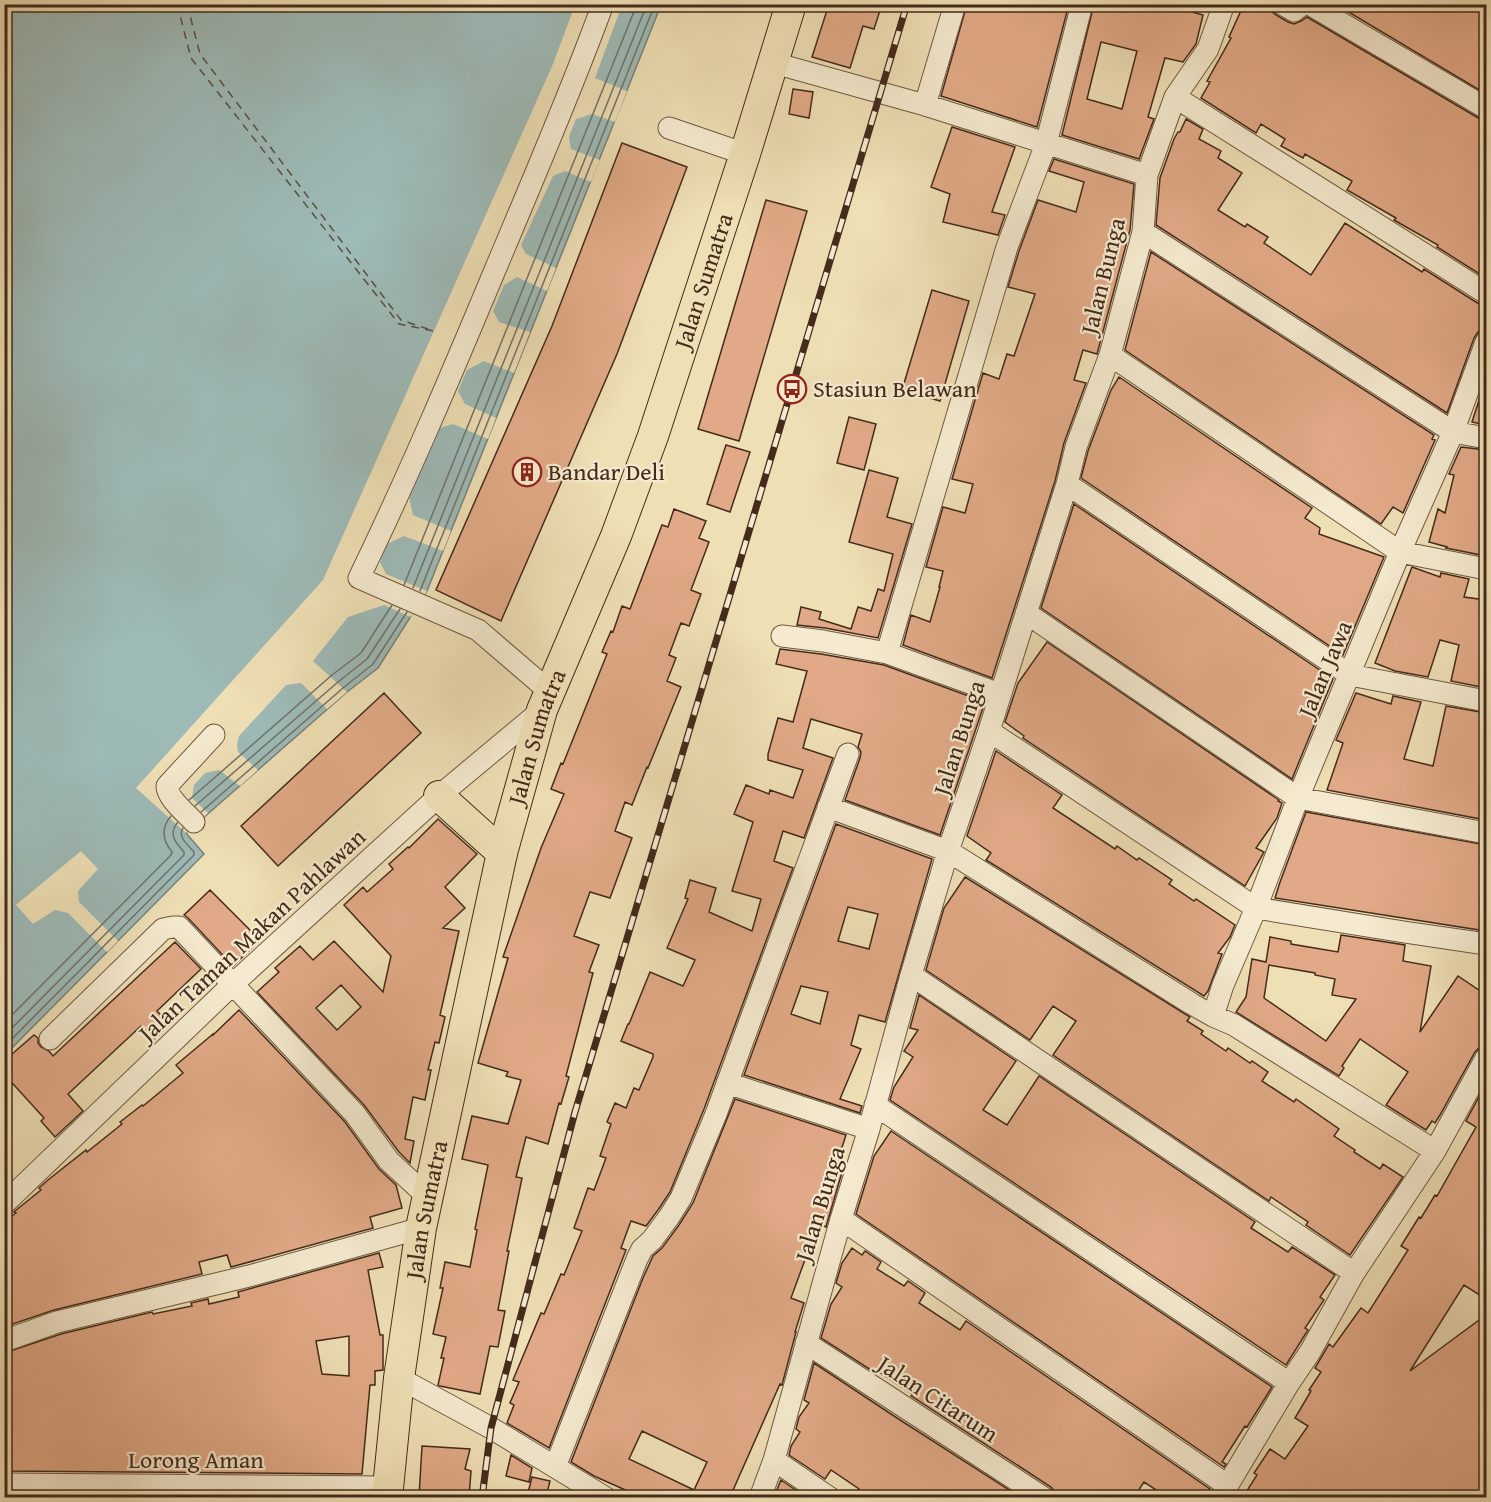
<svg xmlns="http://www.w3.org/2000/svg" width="1491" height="1502" font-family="'Gentium Book Plus',serif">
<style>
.water{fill:#9dbab7;stroke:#798179;stroke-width:1.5}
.pier{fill:#efdfb5}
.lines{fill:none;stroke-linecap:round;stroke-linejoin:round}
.shore{stroke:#707269;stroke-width:1.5}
.ferry{stroke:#5a4f42;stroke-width:1.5;stroke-dasharray:8 6;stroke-linecap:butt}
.building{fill:#e1a987;stroke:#442b1b;stroke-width:1.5;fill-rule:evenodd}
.minor-casing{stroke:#6f5842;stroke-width:23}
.highway-casing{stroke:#442b1b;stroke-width:32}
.minor{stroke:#f5eacf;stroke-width:21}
.highway{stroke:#efdfb5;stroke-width:30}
.rail-casing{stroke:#442b1b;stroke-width:7}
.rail{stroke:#f5eacf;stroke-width:4.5;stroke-dasharray:14;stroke-linecap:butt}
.labels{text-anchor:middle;stroke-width:4.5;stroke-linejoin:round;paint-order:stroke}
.street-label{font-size:24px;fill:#442b1b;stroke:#f5eacf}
.poi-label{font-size:24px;fill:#442b1b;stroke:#f5eacf;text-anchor:start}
</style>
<rect width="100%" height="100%" fill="#efdfb5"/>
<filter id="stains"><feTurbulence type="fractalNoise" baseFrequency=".00333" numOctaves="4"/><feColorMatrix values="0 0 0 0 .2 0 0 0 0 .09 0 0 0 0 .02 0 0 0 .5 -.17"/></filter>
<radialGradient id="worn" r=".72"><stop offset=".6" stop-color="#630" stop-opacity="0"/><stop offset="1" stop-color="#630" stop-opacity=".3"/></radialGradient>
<!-- water -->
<path class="water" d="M5,5H661L427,591L378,668L347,692L186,833L204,854L5,1055Z"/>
<!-- pier -->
<path class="pier" d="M575,5H622L595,78L627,91L615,122L592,114L576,119L569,137L571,149L600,160L591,182L565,171L553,176L521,245L526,254L556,268L547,291L517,277L504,285L493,311L499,322L530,332L514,373L484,361L467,370L458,391L465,404L496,418L488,439L453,424L439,428L409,497L413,515L451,531L443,551L404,536L387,544L380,562L386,574L427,591L411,617L384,605L348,617L313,661L347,692L327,709L301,683L286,685L239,736L237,744L238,752L258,770L240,786L219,770L205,773L194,785L192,798L208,813L186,833L136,788L323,580L553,64Z
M81,851L98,869L78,891L79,902L118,941L107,952L68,913L55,910L33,924L16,905Z"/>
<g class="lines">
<!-- shore -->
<path class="shore" d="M404,585L637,4
M413,588L647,4
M420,591L655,4
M189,800L332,675L361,653L392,605
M195,806L338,682L367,659L400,609
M201,812L343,688L373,664L407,612
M4,1023L171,855L172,852C162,840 161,828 171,816
M4,1036L184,855V852C175,842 168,834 178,822
M4,1047L194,855V852C188,845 177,837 183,828"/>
<!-- ferry -->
<path class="ferry" d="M177,4L191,58L399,324L434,331
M187,4L200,54L401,320L428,329"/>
</g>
<!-- building -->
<path class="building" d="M829,4H882L874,29L863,26L850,68L812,57Z
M967,4H1069L1037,127L941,96Z
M1094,4H1164L1203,15L1196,44L1183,62L1165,58L1148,117L1154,119L1139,159L1062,135ZM1101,42L1137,51L1122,109L1087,99Z
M1244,4H1269L1271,11L1276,15L1288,22L1294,24L1301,21L1307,17L1480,119L1486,121V278L1437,247L1438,245L1394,220L1396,218L1347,190L1352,181L1305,154L1303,158L1281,146L1285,139L1261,124L1256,133L1201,98L1210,82L1207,81L1231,38L1229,37Z
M1335,4H1486V94Z
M793,89L813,92L809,118L789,114Z
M1186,119L1203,129L1199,139L1221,151L1218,158L1242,173L1218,210L1245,227L1247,224L1268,237L1264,243L1311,275L1345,223L1422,272L1424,269L1479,304L1486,306V330L1478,332L1474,338L1447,413L1156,225L1160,178L1174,139L1178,132H1180Z
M952,127L1015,147L992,212L1005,215L998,235L943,222L950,194L931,187Z
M622,143L687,167L617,354L501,621L436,590L552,326Z
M1054,159L1134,184L1130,230L1097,354L1083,350L1074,380L1086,383L1064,443L1055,481L992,678L903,645L911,615L930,622L940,587H939L943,571L926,567L943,507L965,513L973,484L952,479L983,373L999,379L1007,354L1014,356L1035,294L1008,287L1019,251L1038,200L1076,212L1084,182L1049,171Z
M766,200L807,211L739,441L698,429Z
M1151,252L1434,435L1432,439L1435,440L1403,513L1393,507L1381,524L1125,350Z
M932,290L969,301L940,401L902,390Z
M1119,377L1312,508L1305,518L1320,528L1319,534L1384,557L1343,655L1081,478L1088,451L1111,390Z
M1484,385H1486V425L1472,422Z
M849,417L876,424L864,470L837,463Z
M726,445L750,452L730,512L707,504Z
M1461,447L1486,450V556L1446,548L1447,547L1429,542L1438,509L1445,513L1454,475L1449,474Z
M869,470L898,478L887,517L912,524L878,638L825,628L797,625L801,607L821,612L819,619L851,629L858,607L871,611L878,589L884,591L893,554L849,542Z
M1074,504L1333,679L1292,779L1041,608Z
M674,509L706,521L699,538L709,542L691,590L701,594L689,626L681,623L669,655L676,658L667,681L681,687L648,768L647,767L632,805L625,802L615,831L632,838L610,898L590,892L574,936L599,945L589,972L593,973L566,1076L569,1077L561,1104L559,1103L548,1144L526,1137L516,1177L522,1178L507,1251H509L498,1310L505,1311L498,1347L490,1346L480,1394L440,1386L438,1385L444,1358H441L446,1337L433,1334L443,1288H440L445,1262L470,1267L477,1230L475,1229L488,1165L462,1159L472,1116L508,1124L521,1080L506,1076L508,1072L478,1063L508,958L503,957L541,848L564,794L551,789L561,763L563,764L607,654L602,652L611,631L613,632L622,606L630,609L662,525L668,527Z
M1412,567L1440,577L1441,573L1469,579L1464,597L1486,600V688L1451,681L1459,645L1440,640L1428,677L1395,671L1375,663Z
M1047,642L1279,800L1278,801L1282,803L1277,818L1256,848L1264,852L1245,886L1023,738L1024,736L1005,722L1018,683Z
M780,649L821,654L884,665L985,702L940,835L845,800L860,758L861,752L858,747L862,734L811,719L803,748L833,758L804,838L783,831L774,861L793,868L704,1109L670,1192L658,1210L646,1226L631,1221L621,1248L626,1250L549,1448L507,1423L514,1405L510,1403L519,1382L513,1380L541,1313L544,1314L561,1274L564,1275L582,1231L574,1228L588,1188L594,1190L606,1158L600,1156L611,1124L607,1122L615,1103L626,1108L634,1088L639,1090L653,1057V1054L621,1041L628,1024H629L650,972L683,986L695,960L667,948L688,899L685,898L690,880L716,888L709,912L752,931L761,899L732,891L753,822L734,814L746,785L769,794L770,790L793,798L803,770L768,760V754L778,718L793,722L807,671L776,664Z
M384,693L421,733L278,866L241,826Z
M1356,693L1391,704L1393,696L1421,702L1404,759L1433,766L1446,706L1486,713V820L1327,790L1343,743L1336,740Z
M996,751L1062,795L1053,808L1115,849L1117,846L1137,860L1139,858L1172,880L1169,884L1194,901L1196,899L1235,925L1230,937L1218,953L1222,954L1208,991L1204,996L986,860L991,853L967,836Z
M1306,812L1486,845V931L1275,898L1279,885Z
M438,819L477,854L445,887L465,908L443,928L459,931L440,1015L445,1017L439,1043L435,1042L428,1070H431L425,1100L413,1097L405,1139L414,1141L410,1163L399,1152L364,1105L257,992L279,972L275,968L300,946L313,960L334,941L383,992L391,956L344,905L363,887L367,892L393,869L389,864L408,847L409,848ZM341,985L361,1007L337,1030L316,1008Z
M836,824L932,859L885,1022L859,1015L851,1045L861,1049L840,1099L862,1106L860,1113L744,1075ZM848,907L878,914L869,949L838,941ZM801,986L828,992L820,1024L791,1014Z
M965,877L1190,1017L1187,1021L1203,1031L1201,1034L1226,1051L1228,1048L1250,1063L1252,1061L1268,1072L1262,1081L1294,1102L1296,1099L1339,1129L1334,1136L1355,1150L1354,1152L1380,1169L1383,1164L1403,1177L1350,1255L1306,1225L1308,1222L1271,1197L1269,1201L1053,1055L1076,1021L1053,1006L1030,1040L926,970L944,908Z
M210,890L260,940L233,966L188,918L184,915Z
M1341,935L1405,945L1403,961L1431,966L1420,1032L1458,976L1486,995V1045L1480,1047L1475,1052L1440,1115L1435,1123L1432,1121L1426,1130L1386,1105L1408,1072L1360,1039L1342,1066L1344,1068L1339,1076L1236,1012L1246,997L1252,959L1266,962L1270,937L1291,941V944L1338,952ZM1269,965L1315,973V975L1335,979L1332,995L1356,999L1326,1041L1264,998Z
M175,942L201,969L157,1011L170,1024L154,1039L141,1026L68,1094L83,1111L55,1137L41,1121L44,1118L4,1074V1061L34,1035L38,1038V1043L41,1047L49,1051L53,1056Z
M919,995L1016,1061L983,1110L1007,1125L1039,1076L1255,1222L1251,1228L1288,1252L1292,1247L1335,1275L1320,1297L1324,1300L1305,1328L1308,1330L1286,1365L890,1100L894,1087L913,1057L904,1051L918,1030L910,1028Z
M239,1010L345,1122L379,1169L396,1185L402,1208L370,1217L373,1228L231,1267L227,1255L199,1262L202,1274L54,1310L4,1327V1222L16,1213L14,1212L15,1211L41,1190L39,1188L48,1180L86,1150L87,1152L122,1124L120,1122L142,1105L143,1106L183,1073L176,1065L213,1034V1035Z
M1481,1093L1486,1096V1244L1480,1255L1486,1259V1288L1481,1296L1464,1285L1410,1371L1486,1315V1497H1243L1257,1475L1254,1473L1270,1449L1285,1459L1308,1426L1295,1418L1311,1391L1309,1390L1321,1372L1315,1368L1329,1344L1333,1347L1361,1308L1368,1313L1408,1250L1401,1246L1419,1217L1421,1218L1435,1195L1437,1196L1476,1127L1466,1121Z
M735,1099L846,1135L838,1160L845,1162L826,1227L818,1224L791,1298L804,1303L795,1332H796L782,1385L780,1384L730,1497H641L594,1476L571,1462L643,1278L653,1256L662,1248L679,1225L693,1203ZM642,1431L707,1462L694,1490L629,1459Z
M891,1131L1272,1387L1247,1427L1245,1426L1222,1462L1226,1464L1224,1467L856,1214L874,1156Z
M852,1248L862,1255L865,1251L881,1262L877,1269L904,1286L908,1281L925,1293L919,1303L960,1330L966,1321L1210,1489L1204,1497H1167L1144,1482L1134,1497H1057L1055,1492L1051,1487L911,1396L913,1394L876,1370L874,1372L821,1338L831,1304L842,1287L836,1283L842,1263Z
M379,1253L383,1267L368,1270L380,1335H383V1370L375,1371V1385H370L362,1474L4,1471V1353L61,1334L152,1312L153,1314L192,1306L191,1303L208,1299L209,1304L239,1297L238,1292ZM349,1336V1376L322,1374L316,1341Z
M814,1363L897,1418L1020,1497H854L859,1489L831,1470L825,1479L789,1455L791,1446L800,1432L796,1429L799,1417L809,1403L804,1400Z
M422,1446L470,1449L465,1469L471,1471L469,1497H419Z
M511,1455L532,1468L529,1482L506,1476Z
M532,1477L550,1481L546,1497H527Z
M781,1480L806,1497H774Z"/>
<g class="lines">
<!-- minor casing -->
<g class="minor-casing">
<path id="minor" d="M1282,4L1294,11L1303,4
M1309,4L1486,108
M774,63L925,105L1147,175
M1175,97L1486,293
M925,105L955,4
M669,128L745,154
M1143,232L1453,432L1486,438
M1110,355L1400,552L1486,569
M1067,484L1350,675L1486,701
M1026,613L1298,798L1486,833
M782,636L823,641L887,653L1000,694
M887,653L1007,247L1046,144L1082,4
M549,691L478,630L359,578C408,477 452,373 495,270C532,182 570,94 603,4
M989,731L1256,908L1404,932L1486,944
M828,807L948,851L1192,1004L1213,1016L1234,1025L1435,1151
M194,822C186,813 167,798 167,786L214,735
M911,975L1354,1273
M1213,1016L1223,985L1256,908L1298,798L1400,552L1453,432L1486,342
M50,1039L163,929L173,927H179L355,1114L389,1161L427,1196
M727,1083L869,1129
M875,1105L1289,1383
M4,1204L233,984L439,796L542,710
M841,1219L1227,1485
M4,1341L57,1322L249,1276L421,1228
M806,1343L1044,1498
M399,1378L491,1428L606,1498
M774,1460L830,1498
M555,1467L637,1259L642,1249L652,1240L669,1217L681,1198L716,1114L848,754
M4,1484L387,1487
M760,1498L774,1460L841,1219L869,1129L911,975L948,851L989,731L1067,484L1076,447L1110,355L1143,232L1147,175L1175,97L1208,49L1224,4
M1220,1498L1289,1383L1310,1352L1354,1273L1435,1151L1486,1058"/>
</g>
<!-- highway casing -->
<g class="highway-casing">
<g id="highway">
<path d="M439,796L502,853"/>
<path id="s1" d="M387,1498L399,1378L421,1228L502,853L542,710L616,536L653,436L745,154L791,4"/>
</g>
</g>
<!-- minor -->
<use href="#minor" class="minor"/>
<!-- highway -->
<use href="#highway" class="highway"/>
<!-- rail casing -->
<g class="rail-casing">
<path id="rail" d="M482,1498L491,1428L575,1112L907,4"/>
</g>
<!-- rail -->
<use href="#rail" class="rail"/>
</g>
<!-- icons -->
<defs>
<g id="bus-ring" transform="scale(1.5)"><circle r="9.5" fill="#f5eacf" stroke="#8f2418" stroke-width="1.5"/><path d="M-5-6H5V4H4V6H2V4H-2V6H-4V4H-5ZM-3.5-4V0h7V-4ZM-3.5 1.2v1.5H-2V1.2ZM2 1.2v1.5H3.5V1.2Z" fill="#8f2418"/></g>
<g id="building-ring" transform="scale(1.5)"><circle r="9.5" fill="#f5eacf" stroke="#8f2418" stroke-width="1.5"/><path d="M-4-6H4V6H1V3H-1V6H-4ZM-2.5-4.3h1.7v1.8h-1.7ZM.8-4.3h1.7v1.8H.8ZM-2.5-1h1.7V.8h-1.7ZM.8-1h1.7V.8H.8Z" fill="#8f2418"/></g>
</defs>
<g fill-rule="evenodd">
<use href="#bus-ring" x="792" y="389"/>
<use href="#building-ring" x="527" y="472"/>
</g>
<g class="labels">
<!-- street labels -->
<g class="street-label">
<text transform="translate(1103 276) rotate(-76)" y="8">Jalan Bunga</text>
<text dy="8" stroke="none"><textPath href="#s1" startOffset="1263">Jalan Sumatra</textPath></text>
<text transform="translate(1325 669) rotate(-67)" y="8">Jalan Jawa</text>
<text dy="8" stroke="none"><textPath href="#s1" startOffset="777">Jalan Sumatra</textPath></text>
<text transform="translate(959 738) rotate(-72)" y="8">Jalan Bunga</text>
<text transform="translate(252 935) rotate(-43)" y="8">Jalan Taman Makan Pahlawan</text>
<text transform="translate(820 1204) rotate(-73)" y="8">Jalan Bunga</text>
<text dy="8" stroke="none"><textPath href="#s1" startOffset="291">Jalan Sumatra</textPath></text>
<text transform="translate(938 1399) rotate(33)" y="8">Jalan Citarum</text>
<text x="196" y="1468">Lorong Aman</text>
</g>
<!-- poi labels -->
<g class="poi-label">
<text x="813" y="397">Stasiun Belawan</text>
<text x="548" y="480">Bandar Deli</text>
</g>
</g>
<!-- margin -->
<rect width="1491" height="1502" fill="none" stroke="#efdfb5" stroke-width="24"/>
<rect x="6" y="6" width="1479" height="1490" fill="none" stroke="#442b1b" stroke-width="3"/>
<rect x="12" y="12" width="1467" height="1478" fill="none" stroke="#442b1b" stroke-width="1.5"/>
<rect width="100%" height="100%" filter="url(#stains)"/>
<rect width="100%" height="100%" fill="url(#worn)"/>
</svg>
